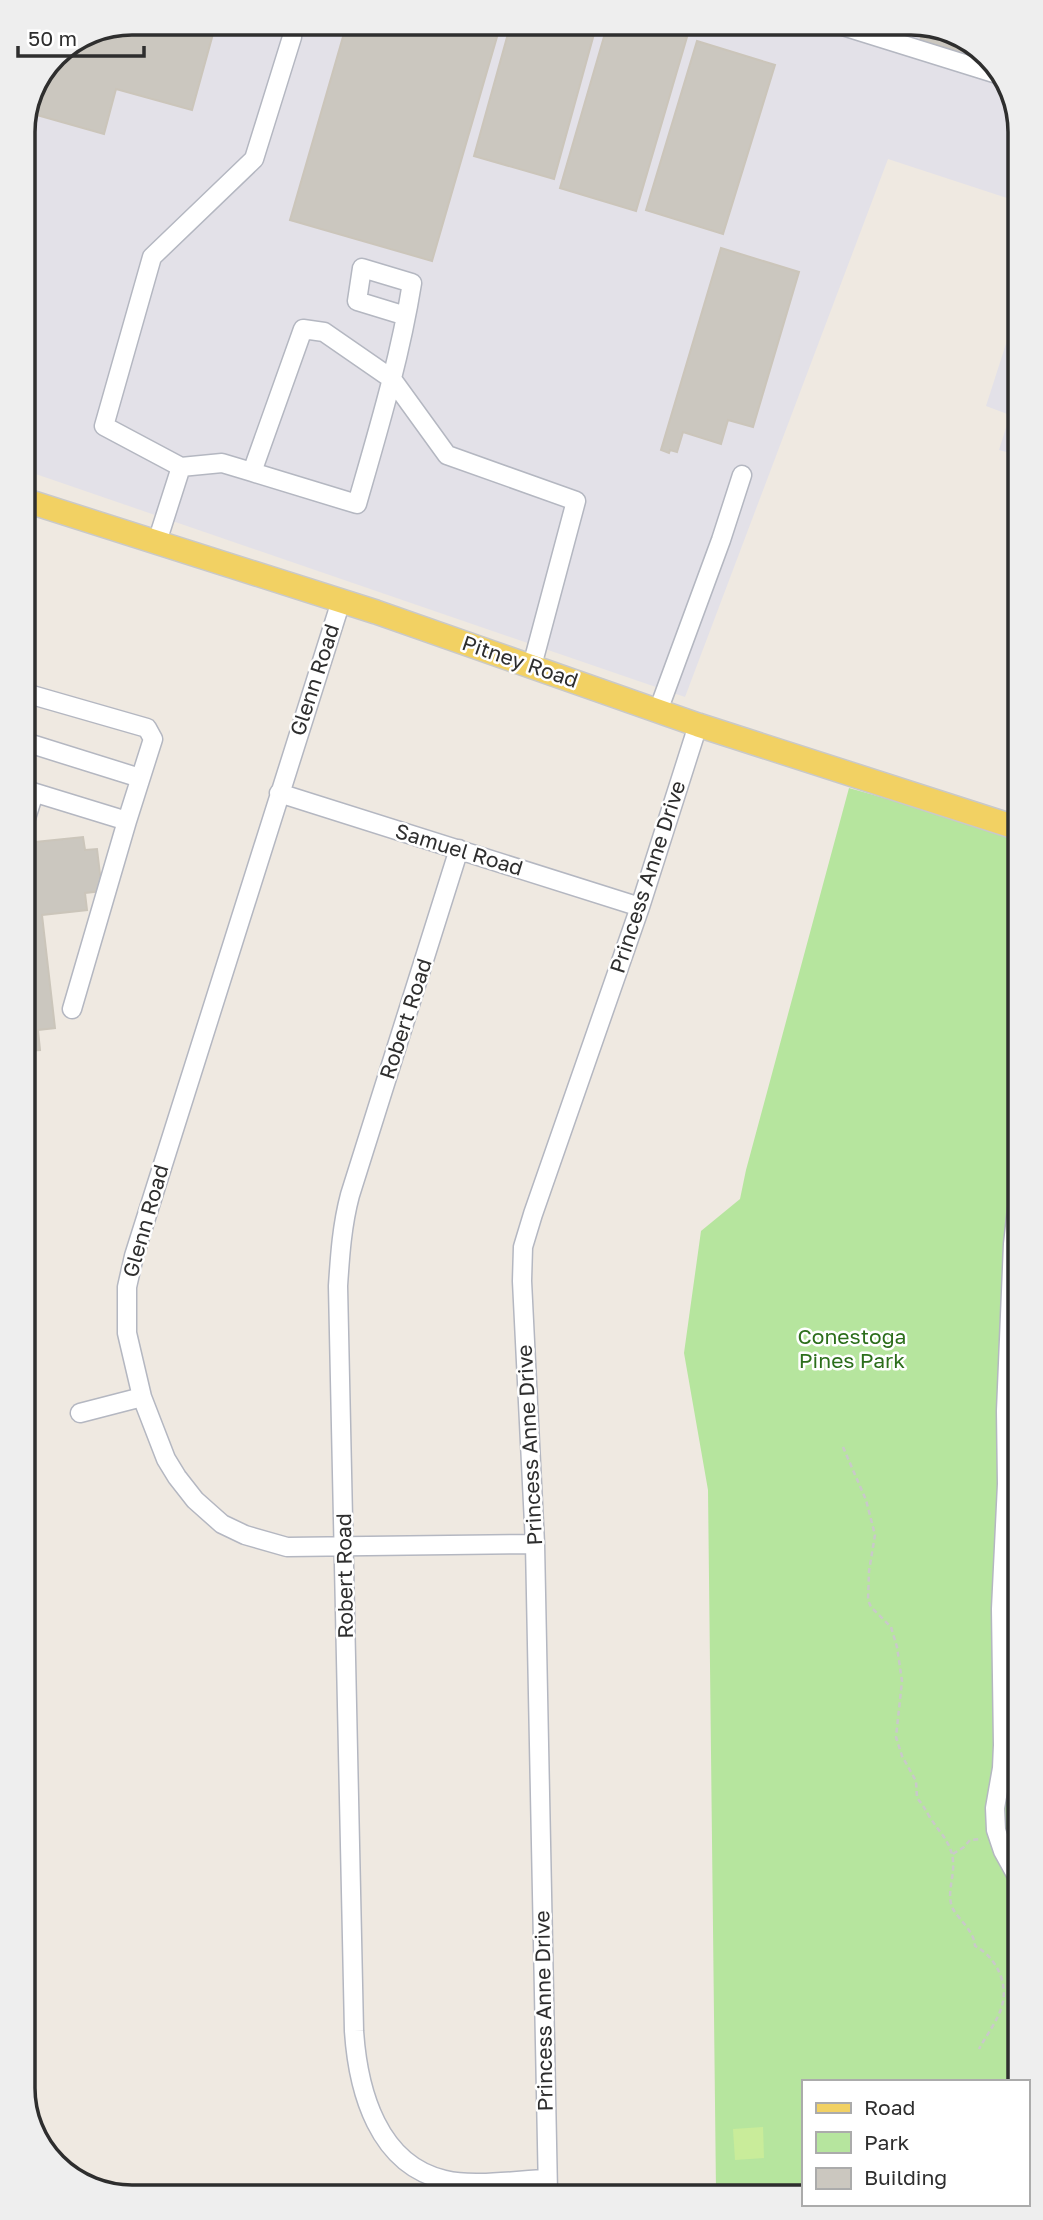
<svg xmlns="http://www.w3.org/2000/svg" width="1043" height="2220" font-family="'Golos Text',sans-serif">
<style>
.industrial{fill:#e3e1e8}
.green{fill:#b6e59e}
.pitch{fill:#c9ec9a}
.building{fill:#cbc7bf;stroke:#cbc5ba;stroke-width:2}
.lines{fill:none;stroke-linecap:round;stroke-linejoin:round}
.minor-casing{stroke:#b4b7c1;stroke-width:21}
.major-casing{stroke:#c9c9c9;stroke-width:26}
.path{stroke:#c9c9c9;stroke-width:2.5;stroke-dasharray:5 3.5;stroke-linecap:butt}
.minor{stroke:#fff;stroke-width:18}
.major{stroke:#f2d163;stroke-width:23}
.labels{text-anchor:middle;stroke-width:5;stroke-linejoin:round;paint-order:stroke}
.street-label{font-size:21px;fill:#2e2e2e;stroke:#fff}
.park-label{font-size:21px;fill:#2c6e1b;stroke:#fff}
.rim{fill:none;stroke:#2e2e2e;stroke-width:3.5}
</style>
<rect width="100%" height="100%" fill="#efe9e1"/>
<!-- industrial -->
<path class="industrial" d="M132,23H918L977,45L1012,91L1013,200L888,159L685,697L24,470L23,126L55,55Z
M1013,322L1014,454L999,450L1010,415L986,406Z"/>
<!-- green -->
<path class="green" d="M849,788L1015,835L1020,2082H803V2190L716,2191L708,1490L684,1353L701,1231L740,1199L746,1170Z"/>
<!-- pitch -->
<path class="pitch" d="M763,2127L764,2158L735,2160L733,2129Z"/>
<!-- building -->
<path class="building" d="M132,23H216L192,110L116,89L104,134L30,113L55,55Z
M347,23H501L432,261L290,220Z
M511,23H597L554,179L474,156Z
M608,23H639L687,37L636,211L560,188Z
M924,25L971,43L968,54L920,41Z
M697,41L775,65L723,234L646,210Z
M721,248L799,272L753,427L728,420L721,444L683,432L677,452L670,450L669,453L661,450Z
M83,837L85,850L97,849L102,891L85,893L87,910L42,915L55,1028L38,1030L40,1050L27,1051L26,843Z"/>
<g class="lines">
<!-- minor casing -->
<g class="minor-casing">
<path id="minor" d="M833,23L1000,75
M292,37L254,159L152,257L104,426L181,467L222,463L252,472L303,329L324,332L392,379L447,455L576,501L532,666
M252,472L357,504C378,431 400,358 412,283L362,268L357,301L406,316
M157,542L181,467
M341,601L134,1256L127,1287V1333L142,1397L166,1459L177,1477L195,1500L222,1524L245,1535L287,1547L535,1544
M25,693L147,728L153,739L127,821L26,790
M658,711L721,540L742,475
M25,742L140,778
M279,793L640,907
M26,818L34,793
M459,849L350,1195C342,1225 340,1255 338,1286L354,2031C358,2091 378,2165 445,2180C472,2187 518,2180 547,2179
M72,1009L127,821
M1017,1209L1013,1244L1006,1411L1007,1484L1001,1609L1003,1745L1002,1768L995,1808L996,1830L1003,1851L1019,1880
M80,1413L142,1397
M548,2193L535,1544L522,1281L523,1247L533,1214L640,907L698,725"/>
</g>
<!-- major casing -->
<g class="major-casing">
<path id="major" d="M24,500L376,612L698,725L1015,827"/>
</g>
<!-- path -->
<path class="path" d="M843,1447L866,1500L875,1535L869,1571L868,1600L871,1607L891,1627L897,1647L902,1681L896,1737L902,1756L916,1781L917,1798C923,1805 925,1809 929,1816C941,1835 955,1845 953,1870C952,1883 947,1897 953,1909C960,1921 974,1931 975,1946C996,1957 1010,1984 1001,2009C996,2023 986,2036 979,2049
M953,1854L964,1847L970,1840L982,1839"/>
<!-- minor -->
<use href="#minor" class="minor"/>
<!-- major -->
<use href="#major" class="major"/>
</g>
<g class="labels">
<!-- street labels -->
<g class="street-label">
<text transform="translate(520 662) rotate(19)" y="7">Pitney Road</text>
<text transform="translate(315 680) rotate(-72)" y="7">Glenn Road</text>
<text transform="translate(459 850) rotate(17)" y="7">Samuel Road</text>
<text transform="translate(648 877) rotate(-72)" y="7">Princess Anne Drive</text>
<text transform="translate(406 1019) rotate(-72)" y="7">Robert Road</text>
<text transform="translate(146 1221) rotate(-74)" y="7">Glenn Road</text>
<text transform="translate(530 1445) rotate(-93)" y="7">Princess Anne Drive</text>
<text transform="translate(345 1576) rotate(-91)" y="7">Robert Road</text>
<text transform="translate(544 2011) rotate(-91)" y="7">Princess Anne Drive</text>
</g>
<!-- park labels -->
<g class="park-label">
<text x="852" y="1344">Conestoga<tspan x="852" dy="24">Pines Park</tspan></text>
</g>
</g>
<!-- crop -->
<path d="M0 0H1043V2220H0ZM132 35H911A97 97 0 0 1 1008 132V2088A97 97 0 0 1 911 2185H132A97 97 0 0 1 35 2088V132A97 97 0 0 1 132 35Z" fill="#eee" fill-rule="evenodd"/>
<path class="rim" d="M132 35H911A97 97 0 0 1 1008 132V2088A97 97 0 0 1 911 2185H132A97 97 0 0 1 35 2088V132A97 97 0 0 1 132 35Z"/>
<!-- legend -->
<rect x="802" y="2080" width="228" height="126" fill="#ffffff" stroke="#ababab" stroke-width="2"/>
<rect x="816" y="2103" width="35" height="10" fill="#f2d163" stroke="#ababab" stroke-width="2"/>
<text x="864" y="2115" font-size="21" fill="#2e2e2e">Road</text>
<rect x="816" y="2132" width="35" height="21" fill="#b6e59e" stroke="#ababab" stroke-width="2"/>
<text x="864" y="2150" font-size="21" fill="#2e2e2e">Park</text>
<rect x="816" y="2168" width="35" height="21" fill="#cbc7bf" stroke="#ababab" stroke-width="2"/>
<text x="864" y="2185" font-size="21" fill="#2e2e2e">Building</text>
<!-- scale -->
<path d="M18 46v10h126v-10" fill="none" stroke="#2e2e2e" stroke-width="3.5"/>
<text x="28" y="46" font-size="21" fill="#2e2e2e" stroke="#ffffff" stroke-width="5" paint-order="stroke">50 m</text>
</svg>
